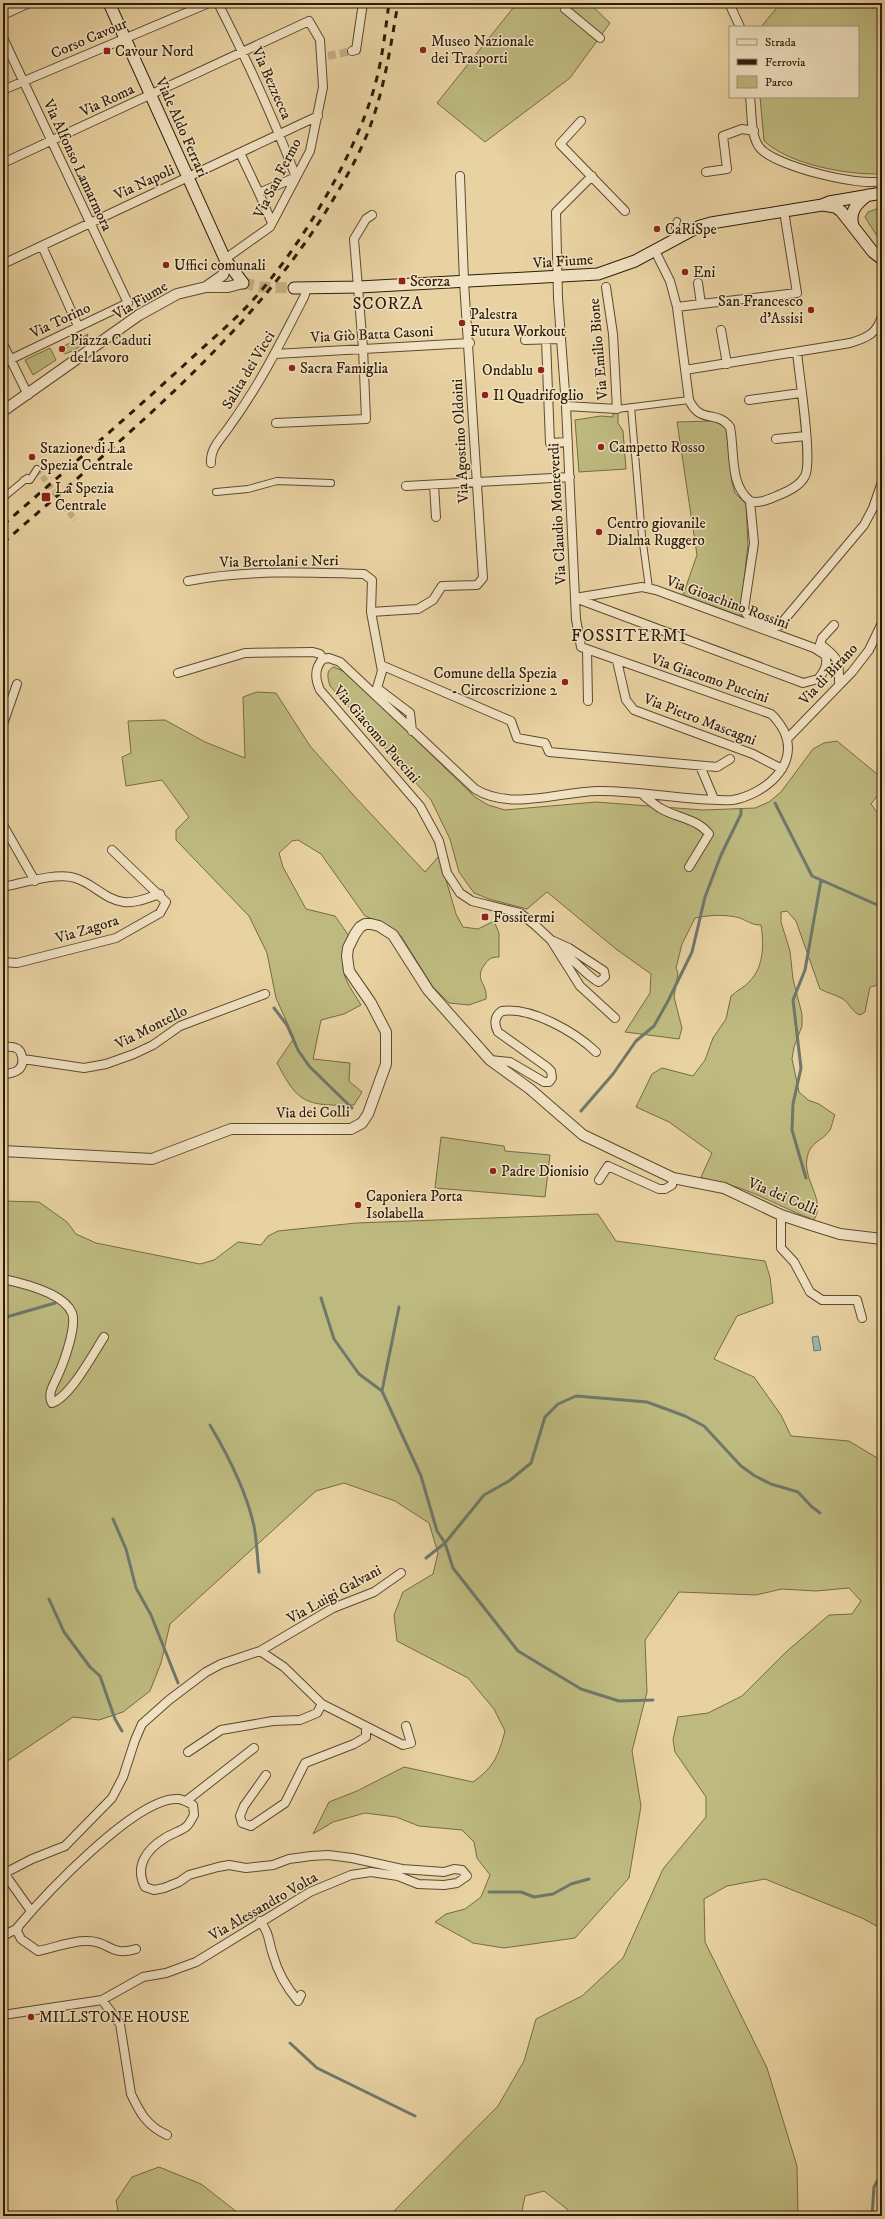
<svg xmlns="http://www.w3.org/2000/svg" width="885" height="2219" font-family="'IM FELL DW Pica',serif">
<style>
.green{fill:#beba7f;stroke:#766b44}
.water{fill:#99b6ad;stroke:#6e786b}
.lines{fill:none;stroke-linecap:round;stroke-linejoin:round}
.stream{stroke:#6e786b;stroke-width:3}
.pedestrian-tunnel{stroke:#c3ae83;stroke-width:6;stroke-dasharray:6 3;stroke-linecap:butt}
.minor-tunnel{stroke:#c3ae83;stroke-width:8;stroke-dasharray:8 4;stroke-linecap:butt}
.secondary-tunnel{stroke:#c3ae83;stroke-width:11;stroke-dasharray:11 5.5;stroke-linecap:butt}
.pedestrian-casing{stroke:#5c4a2e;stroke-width:8}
.minor-casing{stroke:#5c4a2e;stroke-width:10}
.tertiary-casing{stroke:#5c4a2e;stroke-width:12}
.secondary-casing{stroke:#2d1c08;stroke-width:13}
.pedestrian{stroke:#f1e2c3;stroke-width:6}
.minor{stroke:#f1e2c3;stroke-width:8}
.tertiary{stroke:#f1e2c3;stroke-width:10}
.secondary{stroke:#f1e2c3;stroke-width:11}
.rail{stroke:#2d1c08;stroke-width:3;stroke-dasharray:7 7;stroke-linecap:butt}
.poi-dot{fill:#8f2418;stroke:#f1e2c3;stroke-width:1.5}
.labels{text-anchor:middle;stroke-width:3;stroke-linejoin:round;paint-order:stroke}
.street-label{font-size:15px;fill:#2d1c08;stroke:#f1e2c3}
.poi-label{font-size:15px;fill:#2d1c08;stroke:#f1e2c3;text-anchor:start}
.quarter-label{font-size:17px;letter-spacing:1px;fill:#2d1c08;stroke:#f1e2c3}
</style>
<rect width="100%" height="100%" fill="#e9d2a2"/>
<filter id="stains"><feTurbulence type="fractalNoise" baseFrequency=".005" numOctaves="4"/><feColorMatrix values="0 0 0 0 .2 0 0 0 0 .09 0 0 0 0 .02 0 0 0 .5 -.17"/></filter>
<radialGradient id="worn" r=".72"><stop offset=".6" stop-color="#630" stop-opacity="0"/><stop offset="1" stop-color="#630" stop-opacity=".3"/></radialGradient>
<!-- green -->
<path class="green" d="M517,3H589L610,23L570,78L485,142L437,103Z
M779,3H882V174C848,175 790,165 764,141L760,97H858V27H761L779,5Z
M882,207V244L865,217L868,212Z
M88,334C86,345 74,351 64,354L60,348Z
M50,348L56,360L33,375L25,360Z
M613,411H618V423L623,431L626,469L579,472L575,420L601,416L613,417Z
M712,421L726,426L732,483L735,493L746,504L748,545L740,616L683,595L697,555L677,422Z
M334,667L347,673L475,797L488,805L505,810L596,802L703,810L755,808L769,802L781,792L813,749L824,743L837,741L882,778V790L871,804L882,819V984L870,987L865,1012L860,1015C851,1012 849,1001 841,998C834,994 827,993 820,989L796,921L787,911L781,912V922L790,951L793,979L802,1014V1026L794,1047L792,1059L799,1092L808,1100L819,1104L835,1115C833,1119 832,1126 830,1130C822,1142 810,1141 807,1158C803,1182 826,1199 814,1220C789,1211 765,1197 740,1188C727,1184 712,1184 701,1177L712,1153L669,1122L636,1107L652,1074L662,1068L693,1076L705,1060L713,1038L726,1019L731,996C736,991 745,987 750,981C764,966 764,944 761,925C752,925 747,921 740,918C726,914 709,915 695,918L682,944L676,968L678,973L674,997L682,1028L679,1039L625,1032L650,993L651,974L616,949L547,892L527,909L489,899L474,893L459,872L450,839L431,800L330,686C328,679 325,670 334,667Z
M257,692L276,693L310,746L357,799L425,872L439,856L456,914L463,927L478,929L494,921L499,933V957C493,957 489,958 485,964C473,980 488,983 486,999L469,1005L449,1003L433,987L401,936L377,921L365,916L321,854L298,840L292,841L279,853L283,867L306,909L335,916L349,936C337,970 343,976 361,1005L344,1014L321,1020L313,1059L350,1063L349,1081L362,1092L354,1105C338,1105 314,1107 301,1097C291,1090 283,1074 277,1063L294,1038L276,998L267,953L249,916L176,840V830L189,817L162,780L126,786L122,757L131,753L128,721L165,720L205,742L245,758L243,697Z
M441,1137L504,1146L505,1151L550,1155L545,1197L435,1188Z
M3,1201L39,1202L67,1222L76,1234L96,1243L200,1264L214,1260L238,1242L261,1245L268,1236L278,1231L356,1223L598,1214L616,1241L765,1261L770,1277L773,1303L737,1316L714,1359L754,1377L781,1415L791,1436L849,1441L882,1461V1929L862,1918L765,1879L727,1886L704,1899L705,1942L767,2068L797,2166L798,2216H571L567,2209L544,2191L525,2196L521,2216H389L498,2106L524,2061L536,2019L582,1996L623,1958L663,1869L706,1817V1797L675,1752L673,1740L678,1717L708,1713L742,1696L786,1652L829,1615L852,1614L861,1601L849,1588L816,1591L782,1589L756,1595L679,1592L645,1640L647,1692L632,1751L641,1806L629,1878L575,1938L504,1948L473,1943L435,1922L446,1914L465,1909L481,1897L490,1875L477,1858L474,1842L462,1830L419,1826L396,1817L365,1813L333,1822L313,1834L329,1802L357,1791L404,1767L473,1782C495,1766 498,1756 505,1731L494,1709L468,1678L397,1641L394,1615L403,1592L433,1574L438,1553L429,1523L395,1501L344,1483L316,1491L170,1624L161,1663L150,1691L123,1712L99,1720L73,1717L3,1764Z
M159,2167L201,2184L242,2216H119L116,2201L132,2177Z"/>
<!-- water -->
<path class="water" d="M818,1336L821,1350L814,1351L812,1337Z"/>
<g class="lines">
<!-- stream -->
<path class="stream" d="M775,803L812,876L882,907
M274,1008L287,1025L298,1050L309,1066L352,1108
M581,1111L613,1074L636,1041L654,1026L668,1001L692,952L705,897L721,855L741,814V810
M806,1178L792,1130L793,1104L801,1068L793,1000L805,970L821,880
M321,1298L334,1339L359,1374L382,1391L421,1476L437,1531L445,1543L453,1568L518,1651L581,1689L619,1701L653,1700
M3,1318L55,1303
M382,1391L399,1307
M210,1425C229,1457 246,1490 254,1526C257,1541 257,1557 259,1572
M113,1519L126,1549L136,1588L151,1615L178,1683
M426,1558L445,1543L484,1495L509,1481L531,1463L545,1417L558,1404L576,1396L647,1402L685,1416L704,1426L741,1466L755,1476L771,1484L798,1492L811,1506L820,1513
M49,1599L64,1632L90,1667L100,1676L115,1719L122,1731
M489,1892H521L534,1897L553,1894L571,1884L589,1879
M290,2043L317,2068L415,2116
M872,2216L874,2187L882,2173"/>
<!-- pedestrian-tunnel -->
<path class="pedestrian-tunnel" d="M37,469L75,520"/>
<!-- minor-tunnel -->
<path class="minor-tunnel" d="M328,56L352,51"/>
<!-- secondary-tunnel -->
<path class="secondary-tunnel" d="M243,283L262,287L294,288"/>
<!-- pedestrian casing -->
<g class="pedestrian-casing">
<path id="pedestrian" d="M675,227L677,221
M631,407L642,536L649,588
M617,409L689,400
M24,480H30L37,469
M216,492L248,489L277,481L331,483
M3,498L27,478"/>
</g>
<!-- minor casing -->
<g class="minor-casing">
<path id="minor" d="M218,3C247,60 273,117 296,177
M729,3L740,27
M565,9L600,38
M3,15L29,3
M3,38L128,303L3,363
M352,51L356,50L363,3
M3,90L209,3
M750,97C752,112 750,136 760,148C775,166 859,187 882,181
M581,121L560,144L625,211
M240,153L259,193L296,177
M3,163L309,21L320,40L323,87L310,151L270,227L225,259
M706,172L727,169L723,136L742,129L754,131
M592,176L556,212L558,298L566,406L576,619L581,647L771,714C777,719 780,724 784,731C800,766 764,794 733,800C688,802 642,790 597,791C558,792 511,811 475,789L340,662L329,658L323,659C314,668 315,679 320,690L420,806L439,841L447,873L460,893L472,901L520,913L536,926L551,940L580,986L615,1018
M259,193L272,223
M42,246L78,326
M655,251L670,281L677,307L701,304L698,283
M3,264L318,116
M701,304L797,293L784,211
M677,307L689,400C701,425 716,409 730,427C735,452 729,484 750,501
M721,330L727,364
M525,340L560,339
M546,340L550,443L568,442
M3,344L28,395
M275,354L470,343
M685,370L850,343C867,338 878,333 882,315
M749,400L801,393
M566,406L617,409L613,334L606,287
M276,423L366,419L363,348L354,239L366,219L372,215
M776,439L806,436
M211,463C210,448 221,439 229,427C259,386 281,342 304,297L307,288
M434,485L436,517
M406,486L570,477
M750,501L754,543L744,609C748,622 766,626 779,626L864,525L873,508L882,482
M750,501C760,504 769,499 779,495C789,491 800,486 805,476C813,461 799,375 797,352
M188,581C246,570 305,572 364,574L372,580L371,612L382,671L377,688L410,713L412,731
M642,587L656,590L814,648L825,655C829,664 824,672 818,679L803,683L575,598Z
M371,612L418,609L433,600L442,586L477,585L483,578L464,282L460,176
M834,625L822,638L820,644C839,658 839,660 839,683
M587,650L588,701
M617,661L626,700L634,710L753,754L782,769
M381,665L511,721L517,738L545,743L549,752L717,767L730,759
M178,673L245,653L313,652L320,654L323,659
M3,724L17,684
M787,739L852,672L869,650L882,623
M700,766L714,799
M643,795C648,799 654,804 660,808C676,818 697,818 709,834L689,867
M3,825L35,881
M3,887C23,883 57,872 75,878C93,883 105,900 124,902C134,904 150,897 160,894
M551,940L569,948L604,971L605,977L599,982C594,982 559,947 551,940Z
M3,962L17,963L116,938L160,913L166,902L112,850
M3,1047C7,1047 12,1046 16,1048C23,1051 25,1065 18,1070C15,1073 8,1073 3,1075
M23,1059L84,1068L106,1064L134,1054L153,1045L180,1026L265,994
M490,1060L510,1062L544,1082H549L552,1078L551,1071L547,1067L498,1032C494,1025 494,1016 502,1011C532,1007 575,1032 596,1052
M599,1180L608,1166L659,1189H665L672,1185L673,1178
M781,1215V1248L794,1262L810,1292L822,1300H857L862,1318
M3,1279C22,1283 64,1293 72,1313C77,1326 64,1362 58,1375C54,1384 47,1394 52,1403C71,1396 93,1354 104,1337
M260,1651L284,1667L322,1704L403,1745L411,1743L406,1726
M188,1752L221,1730L273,1721L300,1720L317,1713L322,1704
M266,1775L244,1806L240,1816L242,1823L251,1826L285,1803L305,1763L354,1744L366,1737V1727
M186,1801L254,1748
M4,1873L31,1911
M3,1874L32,1859L65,1846L112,1798L123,1777L135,1740L142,1724L169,1700L206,1672L221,1664L260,1651L333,1608L374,1592L401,1573
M260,1921C270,1934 268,1940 273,1955C278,1973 287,1988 298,2001L301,1995
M3,1936L18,1928
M102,2000L120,2024L131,2094C140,2113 147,2126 167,2135
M3,2015L102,2000L143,1977L166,1973L196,1962L310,1892L351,1875L371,1872L398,1876L418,1884L444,1885L457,1883L467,1876L462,1870L454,1869L444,1872L402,1869L352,1858L328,1855L311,1856L289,1859L273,1865L246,1868L229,1865L218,1867L189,1875L179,1882L164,1888L154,1890L145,1887C134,1866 147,1849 165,1838C172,1833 182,1831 187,1826C190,1823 192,1818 194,1815L193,1805C188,1802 184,1800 179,1799C137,1795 42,1898 16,1929L21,1939L38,1951C54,1948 72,1940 88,1941C109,1941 111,1957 136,1949"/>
</g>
<!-- tertiary casing -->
<g class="tertiary-casing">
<path id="tertiary" d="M206,287L223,275L227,263
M3,411L139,315L177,294L206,287H228L243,283
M3,1151L152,1159L231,1129H351L362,1123L368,1114L386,1064V1032L371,1003L349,971L347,956L348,948L355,934L360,927L365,924H371L379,926L393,935L428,990L490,1060L530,1089L583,1135L673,1178L724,1188L781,1215L808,1224L840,1234L882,1239"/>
</g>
<!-- secondary casing -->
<g class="secondary-casing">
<path id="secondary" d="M109,3L225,259L243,283
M823,205L835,207L841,211L873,252L882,259
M853,226C849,211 857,203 868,195
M294,288L359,287L598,274L635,261L700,226L711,223L822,205L829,202L882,193"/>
</g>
<!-- pedestrian -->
<use href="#pedestrian" class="pedestrian"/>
<!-- minor -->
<use href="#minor" class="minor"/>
<!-- tertiary -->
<use href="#tertiary" class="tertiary"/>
<!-- secondary -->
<use href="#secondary" class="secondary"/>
<!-- rail -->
<path class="rail" d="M3,525C63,473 123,421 182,367C205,345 231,324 253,300C299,249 353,159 373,92C382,63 385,33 389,3
M3,543C118,442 243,343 325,213C342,185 360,155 371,124C385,85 391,44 398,3"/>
</g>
<!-- markers -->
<g class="poi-dot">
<circle cx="423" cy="50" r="4"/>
<rect x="103" y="47" width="8" height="8" rx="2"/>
<circle cx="657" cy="229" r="4"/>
<circle cx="166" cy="265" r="4"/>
<circle cx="685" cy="272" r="4"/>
<rect x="398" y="277" width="8" height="8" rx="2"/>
<circle cx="811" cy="310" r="4"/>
<circle cx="462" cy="323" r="4"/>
<circle cx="62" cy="349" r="4"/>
<circle cx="292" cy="368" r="4"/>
<circle cx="541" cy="370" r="4"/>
<circle cx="485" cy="395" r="4"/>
<circle cx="601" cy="447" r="4"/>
<circle cx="32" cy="457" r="4"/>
<rect x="41" y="492" width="10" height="10" rx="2"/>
<circle cx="599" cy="532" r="4"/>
<circle cx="565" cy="682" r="4"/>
<rect x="481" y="913" width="8" height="8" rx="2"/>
<circle cx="493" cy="1171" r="4"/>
<circle cx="358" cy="1205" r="4"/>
<circle cx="31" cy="2017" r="4"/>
</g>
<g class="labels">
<!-- street labels -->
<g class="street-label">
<text transform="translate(89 38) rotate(-23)" y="5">Corso Cavour</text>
<text transform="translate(272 83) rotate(66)" y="5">Via Bezzecca</text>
<text transform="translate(107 100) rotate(-25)" y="5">Via Roma</text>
<text transform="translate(182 127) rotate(66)" y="5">Viale Aldo Ferrari</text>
<text transform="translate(78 165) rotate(65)" y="5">Via Alfonso Lamarmora</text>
<text transform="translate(277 178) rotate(-63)" y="5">Via San Fermo</text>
<text transform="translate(144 182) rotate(-25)" y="5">Via Napoli</text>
<text transform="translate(563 261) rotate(-4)" y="5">Via Fiume</text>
<text transform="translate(140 300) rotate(-31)" y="5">Via Fiume</text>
<text transform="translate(60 320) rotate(-25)" y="5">Via Torino</text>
<text transform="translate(372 334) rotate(-3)" y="5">Via Giò Batta Casoni</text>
<text transform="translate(598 349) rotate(-95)" y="5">Via Emilio Bione</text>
<text transform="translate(248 370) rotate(-59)" y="5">Salita dei Vicci</text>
<text transform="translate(460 441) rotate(-93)" y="5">Via Agostino Oldoini</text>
<text transform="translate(557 514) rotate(-93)" y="5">Via Claudio Monteverdi</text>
<text transform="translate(279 561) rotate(-1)" y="5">Via Bertolani e Neri</text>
<text transform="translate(728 602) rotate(20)" y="5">Via Gioachino Rossini</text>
<text transform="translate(828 674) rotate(-47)" y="5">Via di Birano</text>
<text transform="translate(710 678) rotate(19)" y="5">Via Giacomo Puccini</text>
<text transform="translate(700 719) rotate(21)" y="5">Via Pietro Mascagni</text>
<text transform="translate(377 734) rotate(49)" y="5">Via Giacomo Puccini</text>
<text transform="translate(87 929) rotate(-17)" y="5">Via Zagora</text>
<text transform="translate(151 1027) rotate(-27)" y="5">Via Montello</text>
<text transform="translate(313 1112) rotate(-1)" y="5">Via dei Colli</text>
<text transform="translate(783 1196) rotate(23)" y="5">Via dei Colli</text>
<text transform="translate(334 1594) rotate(-29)" y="5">Via Luigi Galvani</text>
<text transform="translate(263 1906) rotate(-30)" y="5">Via Alessandro Volta</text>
</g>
<!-- poi labels -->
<g class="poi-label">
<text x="431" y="46">Museo Nazionale<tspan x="431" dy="17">dei Trasporti</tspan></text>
<text x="115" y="56">Cavour Nord</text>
<text x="665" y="234">CaRiSpe</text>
<text x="174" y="270">Uffici comunali</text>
<text x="693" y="277">Eni</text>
<text x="410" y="286">Scorza</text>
<text x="803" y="306" text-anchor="end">San Francesco<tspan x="803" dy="17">d'Assisi</tspan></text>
<text x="470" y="319">Palestra<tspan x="470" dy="17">Futura Workout</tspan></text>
<text x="70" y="345">Piazza Caduti<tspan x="70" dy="17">del lavoro</tspan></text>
<text x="300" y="373">Sacra Famiglia</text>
<text x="533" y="375" text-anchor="end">Ondablu</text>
<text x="493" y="400">Il Quadrifoglio</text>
<text x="609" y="452">Campetto Rosso</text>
<text x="40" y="453">Stazione di La<tspan x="40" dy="17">Spezia Centrale</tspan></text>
<text x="55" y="493">La Spezia<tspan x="55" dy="17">Centrale</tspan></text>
<text x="607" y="528">Centro giovanile<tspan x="607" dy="17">Dialma Ruggero</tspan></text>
<text x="557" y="678" text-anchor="end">Comune della Spezia<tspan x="557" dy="17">- Circoscrizione 2</tspan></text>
<text x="493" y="922">Fossitermi</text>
<text x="501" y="1176">Padre Dionisio</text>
<text x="366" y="1201">Caponiera Porta<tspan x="366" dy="17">Isolabella</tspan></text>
<text x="39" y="2022">MILLSTONE HOUSE</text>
</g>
<!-- quarter labels -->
<g class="quarter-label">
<text x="388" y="309">SCORZA</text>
<text x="629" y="641">FOSSITERMI</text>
</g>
</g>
<!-- margin -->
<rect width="885" height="2219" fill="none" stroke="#e9d2a2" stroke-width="16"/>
<rect x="4" y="4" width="877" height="2211" fill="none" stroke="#2d1c08" stroke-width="2"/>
<rect x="8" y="8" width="869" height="2203" fill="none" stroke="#2d1c08"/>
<!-- legend -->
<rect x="729" y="26" width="130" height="72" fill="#f1e2c3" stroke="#a39378"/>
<rect x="737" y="39" width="20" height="6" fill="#f1e2c3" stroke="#a39378"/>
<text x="765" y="46" font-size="12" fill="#2d1c08">Strada</text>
<rect x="737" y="59" width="20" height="6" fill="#2d1c08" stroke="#a39378"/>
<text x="765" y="66" font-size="12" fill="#2d1c08">Ferrovia</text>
<rect x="737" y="76" width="20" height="12" fill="#beba7f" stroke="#a39378"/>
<text x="765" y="86" font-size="12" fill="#2d1c08">Parco</text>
<rect width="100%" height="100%" filter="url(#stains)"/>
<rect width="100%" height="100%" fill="url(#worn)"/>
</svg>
